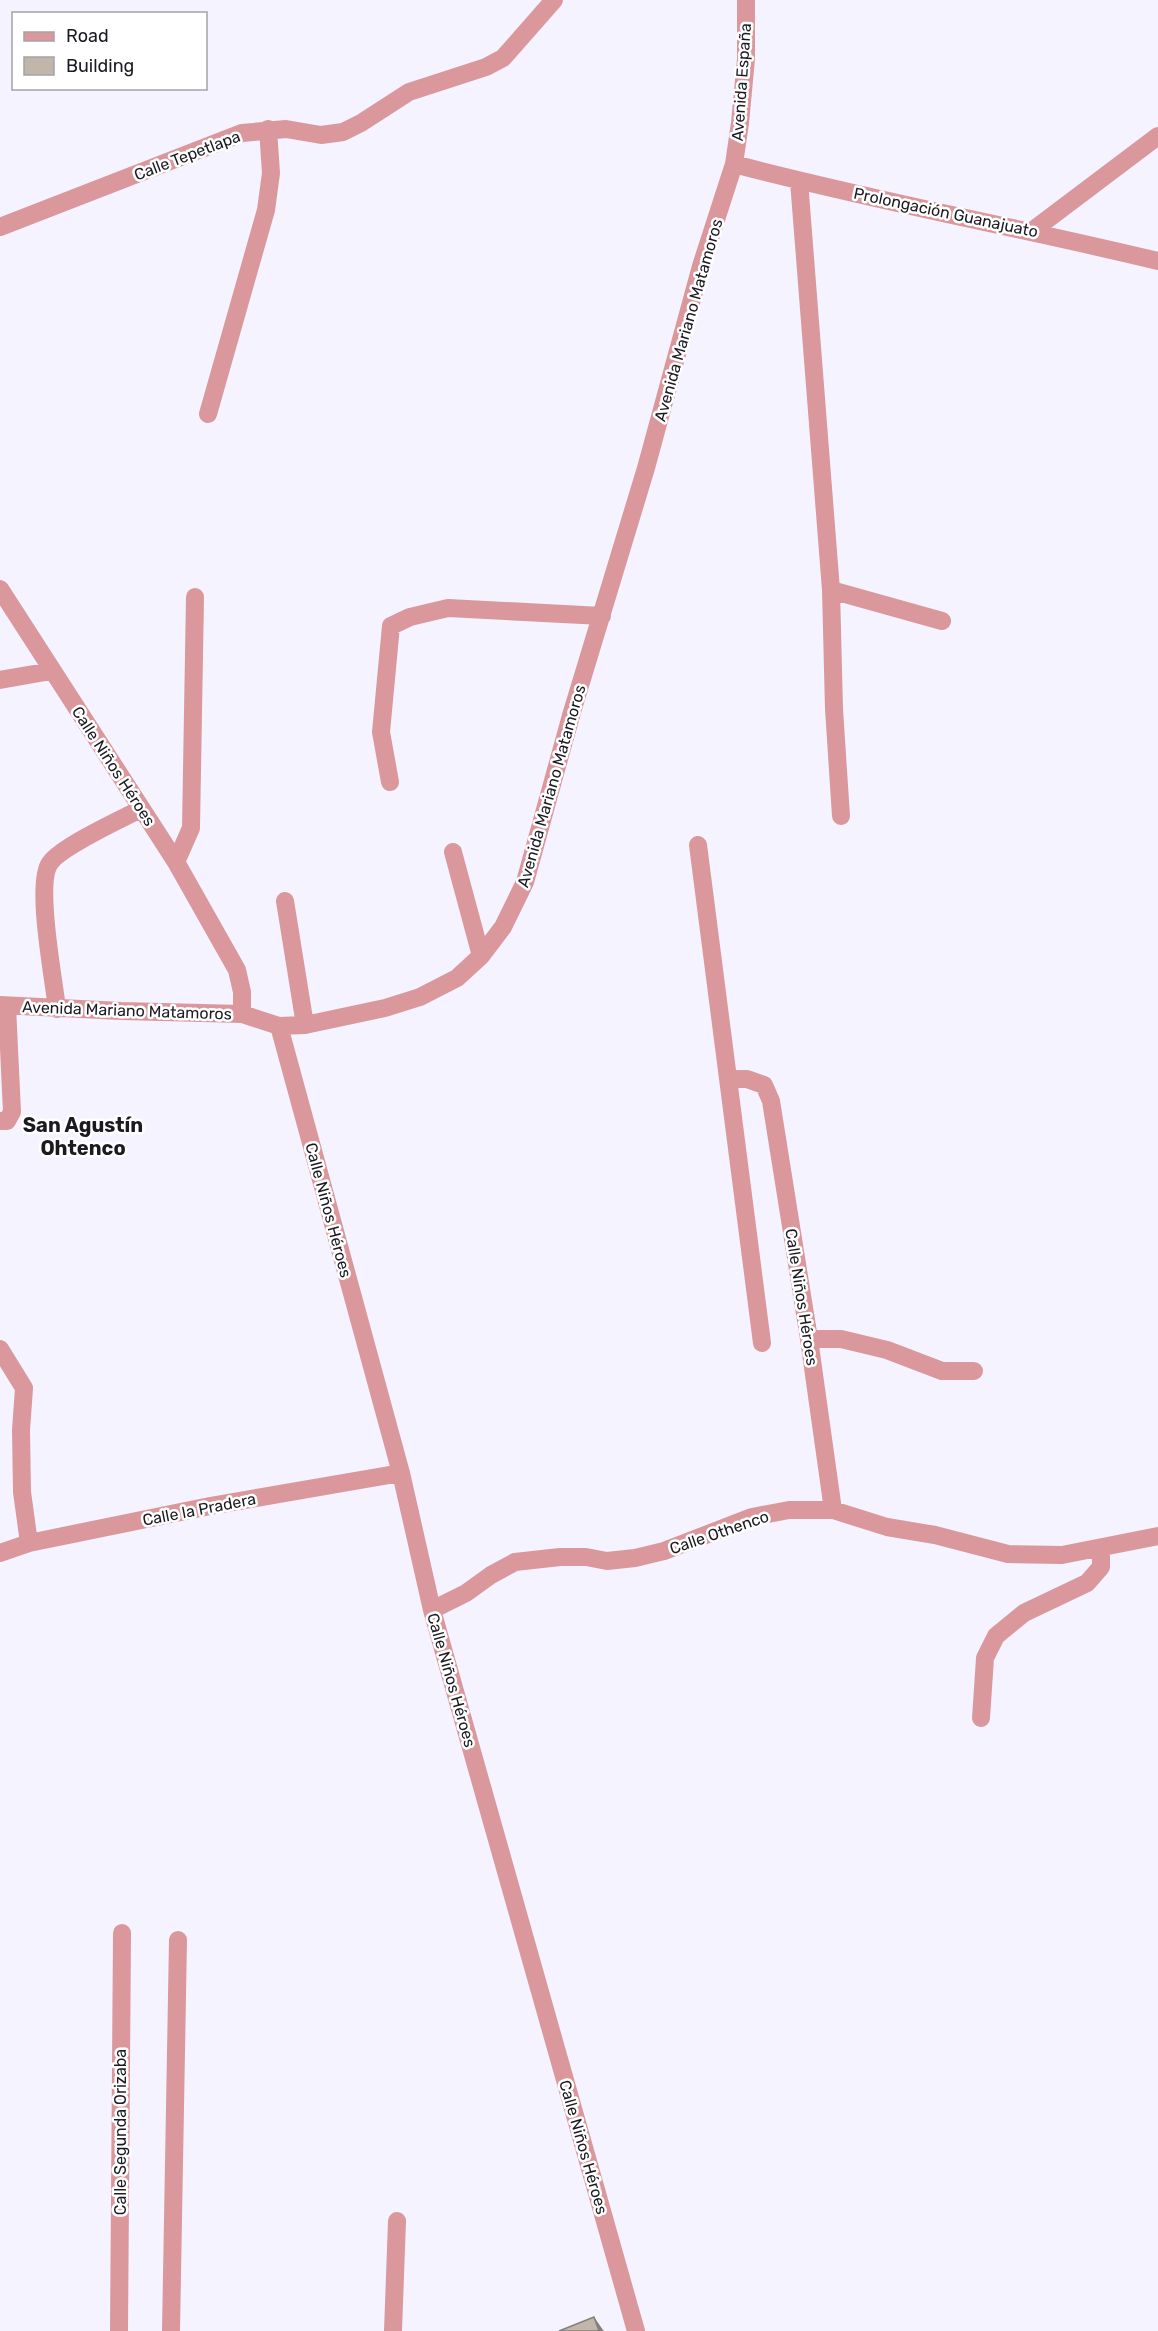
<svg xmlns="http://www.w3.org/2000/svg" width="1158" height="2331" font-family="Rubik,sans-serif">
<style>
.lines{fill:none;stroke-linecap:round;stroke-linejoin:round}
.minor{stroke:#da989c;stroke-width:18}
.shaded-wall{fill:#877f77}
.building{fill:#c1b6aa;stroke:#877f77;stroke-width:1.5}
.labels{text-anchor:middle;stroke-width:5;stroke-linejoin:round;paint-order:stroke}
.street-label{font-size:16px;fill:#1b1a20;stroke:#fff}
.quarter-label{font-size:20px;font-weight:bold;fill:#1b1a20;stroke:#fff}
</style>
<rect width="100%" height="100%" fill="#f4f3ff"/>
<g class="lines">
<!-- minor -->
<path class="minor" d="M734,164C874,201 1017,227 1158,261
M799,181L831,590L834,709L841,816
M0,227L242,133L286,129L321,135L343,132L361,123L409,92L486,67L503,58L554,0
M1032,231L1158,136
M208,414L266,210L271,173L268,129
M0,589L176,862L237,970L242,992V1014
M831,590L942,621
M0,680L51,671
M390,782L381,732L391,626L410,617L448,608L602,616
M698,845L762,1343
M453,852L481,956
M176,862L191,828L195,597
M285,901L305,1025
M0,1005L121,1011L242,1014L279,1026L305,1025L385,1008L420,997L457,978L481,956L503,927L525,882L572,712L646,468L701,266L734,164L740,123L746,59V0
M57,1009C54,980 35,883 50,863C61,847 121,819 141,809
M279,1026L401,1473L432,1610L636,2331
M730,1079H747L764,1085L771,1101L809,1339L833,1510
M0,1121H7L12,1112L7,1006
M809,1339H841L887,1350L942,1371H974
M0,1349L24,1388L21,1430L22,1492L29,1543
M0,1553L29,1543L210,1506L401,1473
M432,1610L466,1593L491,1575L515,1562L560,1557H586L607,1561L635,1558L664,1551L752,1517L789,1510H833L887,1527L935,1535L1008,1554L1062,1555L1158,1536
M981,1718L985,1658L996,1636L1024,1613L1087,1583L1101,1567V1549
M119,2331L122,1933
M171,2331L178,1940
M393,2331L397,2221"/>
</g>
<!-- shaded-wall -->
<path class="shaded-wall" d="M594,2317L603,2330L604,2331H599Z"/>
<!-- building -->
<path class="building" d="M594,2317L599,2331H559Z"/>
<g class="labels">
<!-- street labels -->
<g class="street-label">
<text transform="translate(741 82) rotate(-86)" y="6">Avenida España</text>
<text transform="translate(187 155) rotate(-21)" y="6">Calle Tepetlapa</text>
<text transform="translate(946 212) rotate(12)" y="6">Prolongación Guanajuato</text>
<text transform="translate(688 320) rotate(-74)" y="6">Avenida Mariano Matamoros</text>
<text transform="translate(114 766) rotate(57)" y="6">Calle Niños Héroes</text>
<text transform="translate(551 786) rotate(-74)" y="6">Avenida Mariano Matamoros</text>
<text transform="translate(127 1010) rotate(2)" y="6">Avenida Mariano Matamoros</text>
<text transform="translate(329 1210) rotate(75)" y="6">Calle Niños Héroes</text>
<text transform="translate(802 1297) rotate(81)" y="6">Calle Niños Héroes</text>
<text transform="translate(199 1509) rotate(-11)" y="6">Calle la Pradera</text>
<text transform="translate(719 1532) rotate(-19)" y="6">Calle Othenco</text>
<text transform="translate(452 1680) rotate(74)" y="6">Calle Niños Héroes</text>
<text transform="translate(120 2132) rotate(-90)" y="6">Calle Segunda Orizaba</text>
<text transform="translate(584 2147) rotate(74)" y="6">Calle Niños Héroes</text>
</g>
<!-- quarter labels -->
<g class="quarter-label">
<text x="83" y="1132">San Agustín<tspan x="83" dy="23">Ohtenco</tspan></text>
</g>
</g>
<!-- legend -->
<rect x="12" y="12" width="195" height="78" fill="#ffffff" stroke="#a4a3a6" stroke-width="1.5"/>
<rect x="24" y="32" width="30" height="9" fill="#da989c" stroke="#a4a3a6" stroke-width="1.5"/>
<text x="66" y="42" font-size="18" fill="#1b1a20">Road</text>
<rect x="24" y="57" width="30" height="18" fill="#c1b6aa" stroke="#a4a3a6" stroke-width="1.5"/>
<text x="66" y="72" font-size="18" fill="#1b1a20">Building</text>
</svg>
